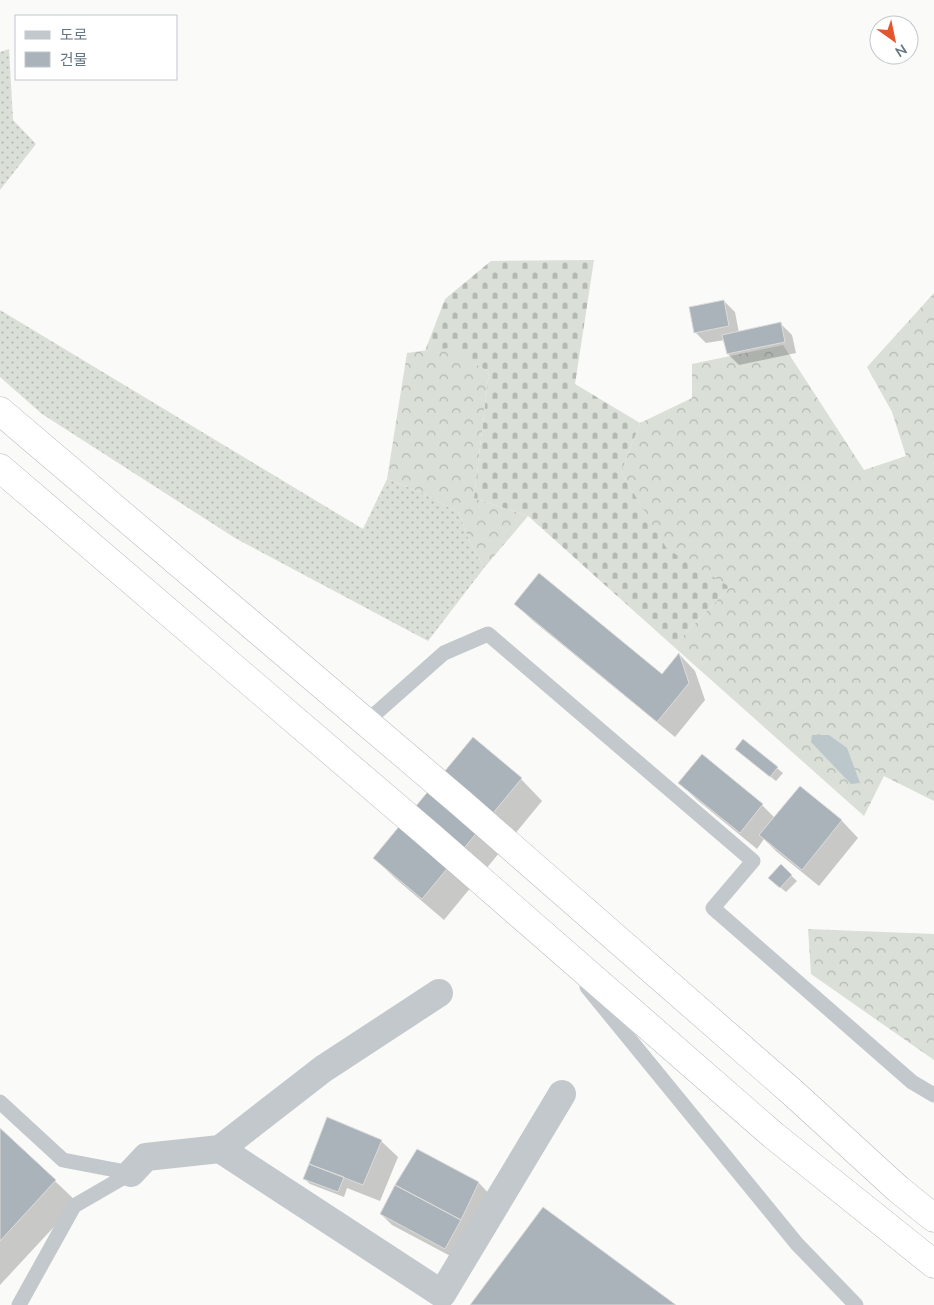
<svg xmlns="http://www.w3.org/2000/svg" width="934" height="1305" font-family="'Nunito Sans','Noto Sans KR',sans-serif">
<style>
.grass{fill:url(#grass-dots)}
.forest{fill:url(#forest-crowns)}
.cemetery{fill:url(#cemetery-stones)}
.water{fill:#bbc7cb}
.shadow{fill:#0003}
.building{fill:#aab3b9;stroke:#dcdcda}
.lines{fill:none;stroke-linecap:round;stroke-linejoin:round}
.motorway-casing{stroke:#b4b9bd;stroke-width:29}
.service{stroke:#c3c8cc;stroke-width:15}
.minor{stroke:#c3c8cc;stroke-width:28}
.motorway{stroke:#fff;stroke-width:28}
</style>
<defs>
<pattern id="grass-dots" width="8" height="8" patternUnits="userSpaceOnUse" patternTransform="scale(1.25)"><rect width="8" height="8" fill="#dadfd7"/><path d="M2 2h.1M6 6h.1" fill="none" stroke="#b4b9b4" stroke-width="1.8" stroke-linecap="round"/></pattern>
<pattern id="forest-crowns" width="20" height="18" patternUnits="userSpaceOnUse" patternTransform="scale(1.25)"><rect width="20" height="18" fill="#dadfd7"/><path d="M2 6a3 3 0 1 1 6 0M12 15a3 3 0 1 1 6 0" fill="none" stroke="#b4b9b4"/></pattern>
<pattern id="cemetery-stones" width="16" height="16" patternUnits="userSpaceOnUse" patternTransform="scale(1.25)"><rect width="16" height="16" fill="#dadfd7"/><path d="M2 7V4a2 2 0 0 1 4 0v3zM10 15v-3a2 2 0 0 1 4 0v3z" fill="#b4b9b4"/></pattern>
</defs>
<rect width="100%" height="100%" fill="#fafaf8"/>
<!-- grass -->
<path class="grass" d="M9,49L13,120L36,144L0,190V52Z
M0,310L363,529L387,479L421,492L459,513L469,540L484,568L428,641L235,538L42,414L0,377Z"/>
<!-- forest -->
<path class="forest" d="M934,293V801L884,776L864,816L673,646L730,587L667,550L621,472L640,423L692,398V364L783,345L864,470L906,456L892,412L867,367Z
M449,347L489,372L474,498L528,516L484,568L469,540L459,513L421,492L387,479L407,353Z
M808,929L934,934V1060L811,974Z"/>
<!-- cemetery -->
<path class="cemetery" d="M594,260L575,384L640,423L621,472L667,549L730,587L673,646L528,516L474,498L489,372L449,348L425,351L445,299L491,261Z"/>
<!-- water -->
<path class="water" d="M812,735H829L847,748L860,783L851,784L811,742Z"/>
<!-- shadow -->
<path class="shadow" d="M724,301L735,312L739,333L781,324L792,335L796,353L739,365L728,354L725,340L706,343L695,332Z
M516,604L662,676L679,654L695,671L705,700L675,737L532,620Z
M743,741L783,773L776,781L742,754Z
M702,756L762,805L775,818L800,787L842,821L858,838L819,886L777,852L764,839L757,849L696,799L680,783Z
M521,779L542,801L444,920L396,879L374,858Z
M781,866L797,881L786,892L775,883Z
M0,1129L77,1202L0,1285Z
M381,1141L398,1157L380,1201L347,1188L344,1197L310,1184L305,1179Z
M418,1151L479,1183L495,1200L456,1259L392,1225L381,1214Z"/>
<!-- building -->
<path class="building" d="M724,300L729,326L694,333L689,307Z
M781,322L785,342L727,354L722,335Z
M539,573L662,674L679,653L689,683L657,722L514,604Z
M473,737L522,778L422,899L373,858Z
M743,739L778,767L770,777L735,749Z
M702,754L763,804L740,833L678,783Z
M800,786L842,820L802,870L759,835Z
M781,864L792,875L780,888L768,878Z
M327,1117L382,1140L363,1185L309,1164Z
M0,1128L56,1180L0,1241Z
M417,1149L479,1182L461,1220L395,1185Z
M309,1164L344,1177L338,1192L303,1179Z
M395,1185L461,1220L445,1249L380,1214Z
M543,1207L676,1305H470Z"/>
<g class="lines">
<!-- motorway casing -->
<g class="motorway-casing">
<path id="motorway" d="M0,411L460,802L792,1092L898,1189L934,1218
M0,468L429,835L773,1135L934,1264"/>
</g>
<!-- service -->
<path class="service" d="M366,722L444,653L488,634L753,861L713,908L912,1082L934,1095
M587,987L797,1244L856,1305
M0,1102L63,1160L131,1173
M19,1305L74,1206L131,1173"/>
<!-- minor -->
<path class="minor" d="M220,1149L323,1069L439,993
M131,1173L146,1157L220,1149L442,1294L562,1094"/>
<!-- motorway -->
<use href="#motorway" class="motorway"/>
</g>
<!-- legend -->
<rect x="15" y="15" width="162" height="65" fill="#ffffff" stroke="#c1c8cd"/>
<rect x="25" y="31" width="25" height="8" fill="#c3c8cc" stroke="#c1c8cd"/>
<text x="60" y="40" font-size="15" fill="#657683">도로</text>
<rect x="25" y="52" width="25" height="15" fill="#aab3b9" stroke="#c1c8cd"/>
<text x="60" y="65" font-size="15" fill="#657683">건물</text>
<!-- north arrow -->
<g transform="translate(894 40) rotate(147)"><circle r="24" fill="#ffffff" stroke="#c1c8cd"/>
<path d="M0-4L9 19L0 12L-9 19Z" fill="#e4572e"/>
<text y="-8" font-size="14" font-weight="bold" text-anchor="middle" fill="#657683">N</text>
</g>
</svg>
